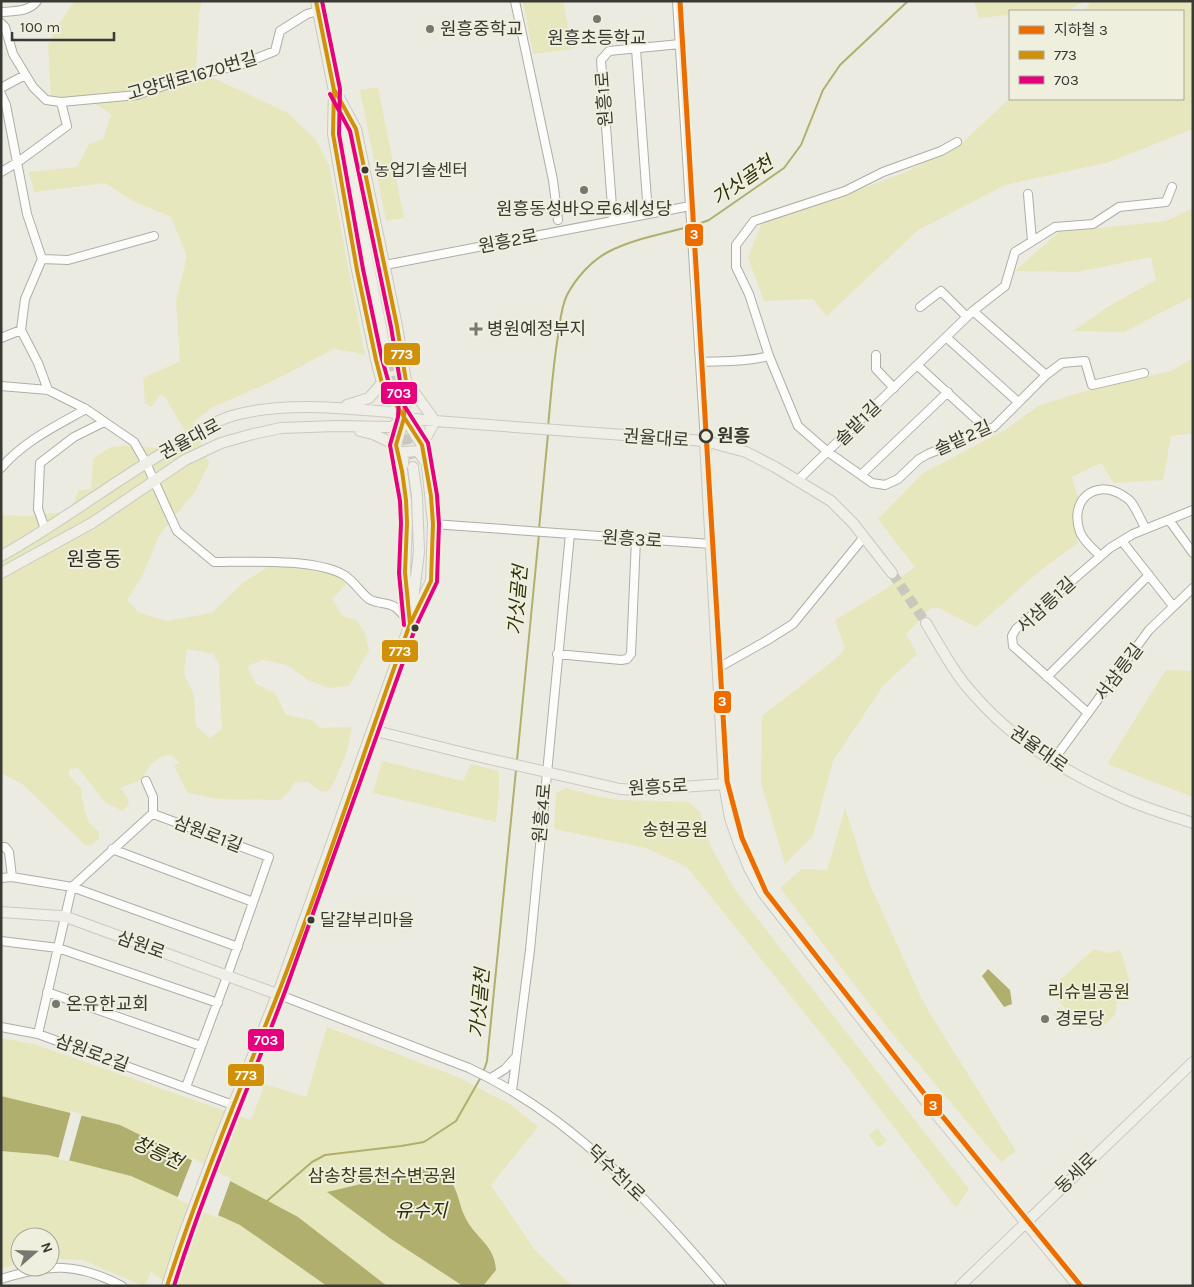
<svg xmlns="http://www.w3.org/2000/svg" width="1194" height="1287" font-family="Karla,'Noto Sans KR',sans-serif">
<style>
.green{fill:#e7e7be;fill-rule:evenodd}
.water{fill:#b0af6e}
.pier{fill:#ebebe2}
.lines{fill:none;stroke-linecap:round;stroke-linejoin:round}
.stream{stroke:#b0af6e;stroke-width:2}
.major-tunnel{stroke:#c8c8bf;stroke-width:10;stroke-dasharray:10 5;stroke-linecap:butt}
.minor-casing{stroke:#aeaea8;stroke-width:10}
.major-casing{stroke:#c9c9c4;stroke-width:12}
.minor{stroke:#fcfcfb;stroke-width:8}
.major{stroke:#efefe7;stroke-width:10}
.bus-1-casing{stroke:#efefde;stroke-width:8}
.bus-2-casing{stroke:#efefde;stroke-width:8}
.bus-1{stroke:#d1900a;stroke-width:4}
.bus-2{stroke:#e5007d;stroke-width:4}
.metro-1-casing{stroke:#efefde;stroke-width:9}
.metro-1{stroke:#ed6c00;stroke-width:5}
.poi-dot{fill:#787871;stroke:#efefde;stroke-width:2}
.bus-dot{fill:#3a3a34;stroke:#efefde;stroke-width:2}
.stop-dot{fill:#efefde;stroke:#3a3a34;stroke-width:2.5}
.labels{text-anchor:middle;stroke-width:4;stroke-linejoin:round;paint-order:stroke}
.bus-label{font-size:17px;fill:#3a3a34;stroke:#efefde;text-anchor:start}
.poi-label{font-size:18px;fill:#3a3a34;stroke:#efefde;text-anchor:start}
.street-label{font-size:18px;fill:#3a3a34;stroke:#efefde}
.stop-label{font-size:18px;font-weight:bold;fill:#3a3a34;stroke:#efefde;text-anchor:start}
.park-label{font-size:18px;fill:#3c3c16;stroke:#efefde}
.water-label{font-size:19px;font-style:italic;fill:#2f2f08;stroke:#efefde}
.quarter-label{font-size:20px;fill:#2e2e21;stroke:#efefde}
.line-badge{stroke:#efefde;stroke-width:2}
.badge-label{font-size:14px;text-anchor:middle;font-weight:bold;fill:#fff}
</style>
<rect width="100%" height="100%" fill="#ebebe2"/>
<!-- green -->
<path class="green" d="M75,1H202L199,14L196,72L218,80L288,113L316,140L329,165L365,356L358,353L334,349L268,383L211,408L193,423L209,463L195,492L160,534L142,576L127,600L138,612L166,621L212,613L244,582L268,567H323L343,575L346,584L332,599L343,616L356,620L365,633L369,650L349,686L328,688L308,680L287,665L263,660L247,666L256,684L275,693L286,715L312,720L320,728L352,727L346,755L330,790L322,792L308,782H295L288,793L280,800L218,799L188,793L174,766L179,763L172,755L162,756L151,764L141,780L121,788L128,799L129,804L123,811L106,803L78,768L70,769L68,774L81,789L84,808L89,823L99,832V839L91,845H85L21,783L1,773V515L29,516L70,511L79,490L91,489L93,459L111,447L135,445L154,448L176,447L186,433L165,397L160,395L151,407L145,403L143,378L180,361L176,301L187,256L171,217L133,201L105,183L34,192L29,172L77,167L89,144L103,139L111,114L86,98L51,97L48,44L62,19ZM187,649L213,654L220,665L219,675L222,729L210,738L196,726L194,695L184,674Z
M523,1H563L573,49L533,54Z
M974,1H1085L1069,10L1010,11V15L979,18Z
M1091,1H1193V129L1110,162L1005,185L918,230L827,316L813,299L764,301L748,258L762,222L847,194L906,172L961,144L1010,98L1183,99V11H1084Z
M378,87L404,218L386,221L360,90Z
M1193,208V296L1124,332L1073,331L1111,305L1156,280L1151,257L1077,272L1015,271L1059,232L1166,221Z
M1193,358V433L1171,436L1163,480L1114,483L1101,463L1072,477L1078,498L1073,510L1078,543L1041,570L976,627L939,608H931L906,634L917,654L883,686L833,761L813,836L785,864L761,783L762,716L833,661L845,649L835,620L883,591L915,567L878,519L923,473L1005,430L1038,406L1078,393L1171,371Z
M1166,670L1193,671V797L1107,764Z
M382,761L463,781L471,764L499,771V791L496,822L373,793Z
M566,788L596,796L620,800L688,802L700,812L712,849L735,890L969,1189L956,1208L847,1066L687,867L646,848L554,829L556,793Z
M845,808L868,880L920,995L928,1010L1016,1151L1001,1162L887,1027L780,888L802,869L827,870Z
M1094,949L1109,953L1120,950L1124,961L1131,987L1118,998L1115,1015L1100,1029L1081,1027L1057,999L1061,979Z
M1059,1007L1071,1020L1064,1026L1053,1014Z
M327,1027L458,1077L510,1104L538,1127L491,1185L534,1249L572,1286H171L151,1272L145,1286H143L83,1260L50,1259V1237H20V1263L1,1269V1038L34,1044L251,1120L265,1084L306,1097Z
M877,1128L887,1141L878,1148L869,1135Z"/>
<!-- water -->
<path class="water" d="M988,969L1010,990L1012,1004L1004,1007L982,976Z
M1,1096L120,1125L189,1159L298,1217L387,1286H327L240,1225L131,1176L48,1155L1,1151Z
M425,1169C433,1170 441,1172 447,1177C459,1189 458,1203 465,1217C475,1238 495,1245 496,1270L483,1286H463L391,1239L327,1192Z"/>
<!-- pier -->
<path class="pier" d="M71,1111L82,1114L69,1161L58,1160Z
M193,1158L231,1179L217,1218L177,1199Z"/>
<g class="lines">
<!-- stream -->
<path class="stream" d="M693,226L709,220L784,168L801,145L823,90L840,65L908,1
M548,427C551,396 553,366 558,336C560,323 561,307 567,295C576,278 591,261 608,252C633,239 662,234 688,227
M539,529L548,434
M517,760L539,534
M483,1073L487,1061L516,770
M267,1201L312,1162L325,1155L401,1146L424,1142L456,1121L481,1077"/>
<!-- major-tunnel -->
<path class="major-tunnel" d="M385,347L413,467
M892,573L926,623"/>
<!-- minor casing -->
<g class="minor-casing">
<path id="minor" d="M515,1L553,180L558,220
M677,1L705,441
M1,12C14,11 29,12 37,1
M1,23L5,27L13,54L33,87L46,100L61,102L137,95L192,76L240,65L275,51L280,31L307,14L318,11
M636,49L648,214
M1,88L25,75
M1,94L6,105L27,214L42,259L25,299L21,330L38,363L48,390
M957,142L941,151L883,172L845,191L754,221L736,245V267L749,294L769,356L798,426L828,452L872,483L885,485L898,479L919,459L928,454L994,427L1046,375L1062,363L1085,361L1092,385L1144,373
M1,172L18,162L67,126L61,102
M1028,194L1032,241
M613,220L601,60L609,51L680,44
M42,259L68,260L154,236
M385,265L690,206
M920,307L941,291L967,317
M973,311L1046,375
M946,337L1018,402
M1,338L21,330
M876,355V369L894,388
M700,362C723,361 747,362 769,356
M917,365L988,430
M1,386L48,390L86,409L134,442L146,463L177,531L214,562C247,562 315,558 344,575C354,581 360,592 369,599C377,604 388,602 395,607C401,611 406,619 410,624
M1,468C24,441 56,426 86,409
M861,475L948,392
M798,480L973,311L1005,286L1015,252L1055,227L1093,224L1119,207L1166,202L1172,187
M1169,520L1193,553
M433,524L711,544
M45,529L38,509L40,463L74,437L104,422
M1122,541L1173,606
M1100,556C1094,549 1083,541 1080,532C1069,502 1093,478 1122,495C1125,497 1129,499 1131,502C1137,510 1141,521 1146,529
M557,654L621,660L627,659L631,654L636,539
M718,668L766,641L793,624L864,537
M1047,677L1149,575
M1088,713L1013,646L1012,636L1016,629L1110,548L1133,534L1193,510
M1052,762L1149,630L1193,588
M146,781L153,797V814
M1,847H5L9,852L12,877
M112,849L253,902
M1,878L12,877L72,887L238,947
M1,941L58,948L218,1003
M47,992L201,1046
M277,994L469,1068C572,1116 649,1200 722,1286
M1,1027L38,1034L233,1105
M38,1034L72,887L151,815H156L269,857L225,982L186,1087
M491,1078L505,1069L515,1058
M512,1091L530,950L570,534
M1,1279C49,1264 76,1262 122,1286"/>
</g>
<!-- major casing -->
<g class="major-casing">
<path id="major" d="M316,1L385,347
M334,90L333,134L357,270L376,360L382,383L422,445L427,465L433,524L431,581L414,616
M335,90L356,129L397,326L406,381L404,418L396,445L402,471L406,500L407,523L405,572L408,606
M377,351L383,361L395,360L398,346
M406,381L435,421L422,445
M347,405L369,398L382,383
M360,431L373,434L396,445
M705,441L724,784L730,818L738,841L749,868L763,893L927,1103L1078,1286
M403,465L404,452L418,451L424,460
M1,556C59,524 111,483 168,450C190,436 214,420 239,414C289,402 340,408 391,412L404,418L435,421L705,441L746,452L775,467L831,501L853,523L892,573
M1,573L92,523L185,460L221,443L253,434L281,428L336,426L392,427L404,418
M926,623C941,648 955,675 975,696C1014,741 1067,773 1121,797C1144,808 1169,815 1193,823
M372,730L468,754L620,789L639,790L724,784
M1,912L60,916L69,918L277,994
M167,1286L182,1239L220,1138L281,985L410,624L419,552L417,496L413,467
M960,1286L1193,1062"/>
</g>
<!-- minor -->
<use href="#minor" class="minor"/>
<!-- major -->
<use href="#major" class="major"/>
<!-- bus-1 casing -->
<g class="bus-1-casing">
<path id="bus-1" d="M335,91L356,129L397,326L406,381L404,418L396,445L402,471L406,500L407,523L405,572L410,624
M167,1286C200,1184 242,1086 281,986C327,867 366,744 410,624L431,581L433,524L431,496L422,445L382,383L376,360L357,270L333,134L334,90L316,1"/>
</g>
<!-- bus-2 casing -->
<g class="bus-2-casing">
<path id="bus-2" d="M330,94L350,131L391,327L400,381L398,417L390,445L400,501L401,523L399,573L404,625
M174,1286C206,1184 250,1086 287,986C331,866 372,746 416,626L437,582L439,524L437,495L428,443L388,380L382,359L363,269L339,134L340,89L322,1"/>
</g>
<!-- bus-1 -->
<use href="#bus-1" class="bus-1"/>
<!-- bus-2 -->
<use href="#bus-2" class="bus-2"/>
<!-- metro-1 casing -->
<g class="metro-1-casing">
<path id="metro-1" d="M680,1L727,781L742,838L766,892L930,1101L1081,1286"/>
</g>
<!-- metro-1 -->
<use href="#metro-1" class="metro-1"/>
</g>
<!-- markers -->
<g class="poi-dot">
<circle cx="597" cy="19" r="5"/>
<circle cx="430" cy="29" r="5"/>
<circle cx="584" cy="190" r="5"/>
<path d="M473.5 321.5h5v5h5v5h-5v5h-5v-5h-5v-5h5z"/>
<circle cx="56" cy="1004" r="5"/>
<circle cx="1045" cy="1019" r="5"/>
</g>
<g class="bus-dot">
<circle cx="365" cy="170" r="4.5"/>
<circle cx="415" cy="628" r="4.5"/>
<circle cx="311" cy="920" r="4.5"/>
</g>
<circle class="stop-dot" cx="706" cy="436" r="6"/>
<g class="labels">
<!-- bus labels -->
<g class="bus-label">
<text x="374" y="176">농업기술센터</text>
<text x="320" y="926">달걀부리마을</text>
</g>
<!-- poi labels -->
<g class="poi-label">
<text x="440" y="35">원흥중학교</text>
<text x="597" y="44" text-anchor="middle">원흥초등학교</text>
<text x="584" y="215" text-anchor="middle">원흥동성바오로6세성당</text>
<text x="487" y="335">병원예정부지</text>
<text x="66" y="1010">온유한교회</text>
<text x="1055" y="1025">경로당</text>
</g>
<!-- street labels -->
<g class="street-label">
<text transform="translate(192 76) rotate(-16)" y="6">고양대로1670번길</text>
<text transform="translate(604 99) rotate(-94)" y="6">원흥1로</text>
<text transform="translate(508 241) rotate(-11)" y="6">원흥2로</text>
<text transform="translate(858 423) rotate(-44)" y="6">솔밭1길</text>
<text transform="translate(656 438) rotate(4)" y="6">권율대로</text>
<text transform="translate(963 438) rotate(-24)" y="6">솔밭2길</text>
<text transform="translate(190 439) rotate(-28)" y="6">권율대로</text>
<text transform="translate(632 539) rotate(4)" y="6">원흥3로</text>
<text transform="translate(1046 605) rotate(-43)" y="6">서삼릉1길</text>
<text transform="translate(1119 672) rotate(-53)" y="6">서삼릉길</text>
<text transform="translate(1039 749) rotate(35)" y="6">권율대로</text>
<text transform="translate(658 787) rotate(-3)" y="6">원흥5로</text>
<text transform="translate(542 813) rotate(-85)" y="6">원흥4로</text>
<text transform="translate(208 834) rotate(21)" y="6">삼원로1길</text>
<text transform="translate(141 945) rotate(20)" y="6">삼원로</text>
<text transform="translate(92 1053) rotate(20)" y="6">삼원로2길</text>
<text transform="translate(616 1173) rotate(44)" y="6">덕수천1로</text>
<text transform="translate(1076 1173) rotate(-44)" y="6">동세로</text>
</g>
<!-- stop labels -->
<g class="stop-label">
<text x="717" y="442">원흥</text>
</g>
<!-- park labels -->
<g class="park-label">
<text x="675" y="836">송현공원</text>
<text x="1089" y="998">리슈빌공원</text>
<text x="382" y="1182">삼송창릉천수변공원</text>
</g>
<!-- water labels -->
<g class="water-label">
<text transform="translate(742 180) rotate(-35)" y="7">가싯골천</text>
<text transform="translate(517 600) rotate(-85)" y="7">가싯골천</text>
<text transform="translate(479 1003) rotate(-85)" y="7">가싯골천</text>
<text transform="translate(158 1152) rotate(25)" y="7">창릉천</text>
<text x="421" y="1217">유수지</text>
</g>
<!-- quarter labels -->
<g class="quarter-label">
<text x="94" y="566">원흥동</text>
</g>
</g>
<g class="line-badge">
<rect x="684" y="223" width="20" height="24" rx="5" fill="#ed6c00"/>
<rect x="383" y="342" width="38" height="24" rx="5" fill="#d1900a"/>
<rect x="380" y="381" width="38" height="24" rx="5" fill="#e5007d"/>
<rect x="381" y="639" width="38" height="24" rx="5" fill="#d1900a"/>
<rect x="713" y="690" width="19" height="24" rx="5" fill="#ed6c00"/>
<rect x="247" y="1028" width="38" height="24" rx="5" fill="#e5007d"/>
<rect x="227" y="1063" width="38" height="24" rx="5" fill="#d1900a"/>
<rect x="923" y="1093" width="20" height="24" rx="5" fill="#ed6c00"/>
</g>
<g class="badge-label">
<text x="694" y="239">3</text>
<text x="402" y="359">773</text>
<text x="399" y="398">703</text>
<text x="400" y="656">773</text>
<text x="722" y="706">3</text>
<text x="266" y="1045">703</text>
<text x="246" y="1080">773</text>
<text x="933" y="1110">3</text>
</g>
<!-- border -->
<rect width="1194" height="1287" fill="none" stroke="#3a3a34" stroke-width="5"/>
<!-- legend -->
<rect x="1009" y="10" width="175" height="90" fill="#efefde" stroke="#a7a79a"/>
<rect x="1019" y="26" width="25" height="8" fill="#ed6c00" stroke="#a7a79a"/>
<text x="1054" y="35" font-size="15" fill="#3a3a34">지하철 3</text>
<rect x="1019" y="51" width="25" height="8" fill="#d1900a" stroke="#a7a79a"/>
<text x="1054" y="60" font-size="15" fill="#3a3a34">773</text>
<rect x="1019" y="76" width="25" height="8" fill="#e5007d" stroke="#a7a79a"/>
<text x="1054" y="85" font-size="15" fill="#3a3a34">703</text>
<!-- north arrow -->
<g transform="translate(35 1252) rotate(70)"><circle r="24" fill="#efefde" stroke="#a7a79a"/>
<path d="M0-4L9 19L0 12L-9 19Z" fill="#787871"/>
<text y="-8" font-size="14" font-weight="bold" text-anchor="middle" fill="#3a3a34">N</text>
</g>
<!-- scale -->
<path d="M12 32v8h102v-8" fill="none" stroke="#3a3a34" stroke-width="2.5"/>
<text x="20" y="32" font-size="15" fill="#3a3a34" stroke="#efefde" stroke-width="4" paint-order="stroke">100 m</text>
</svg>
